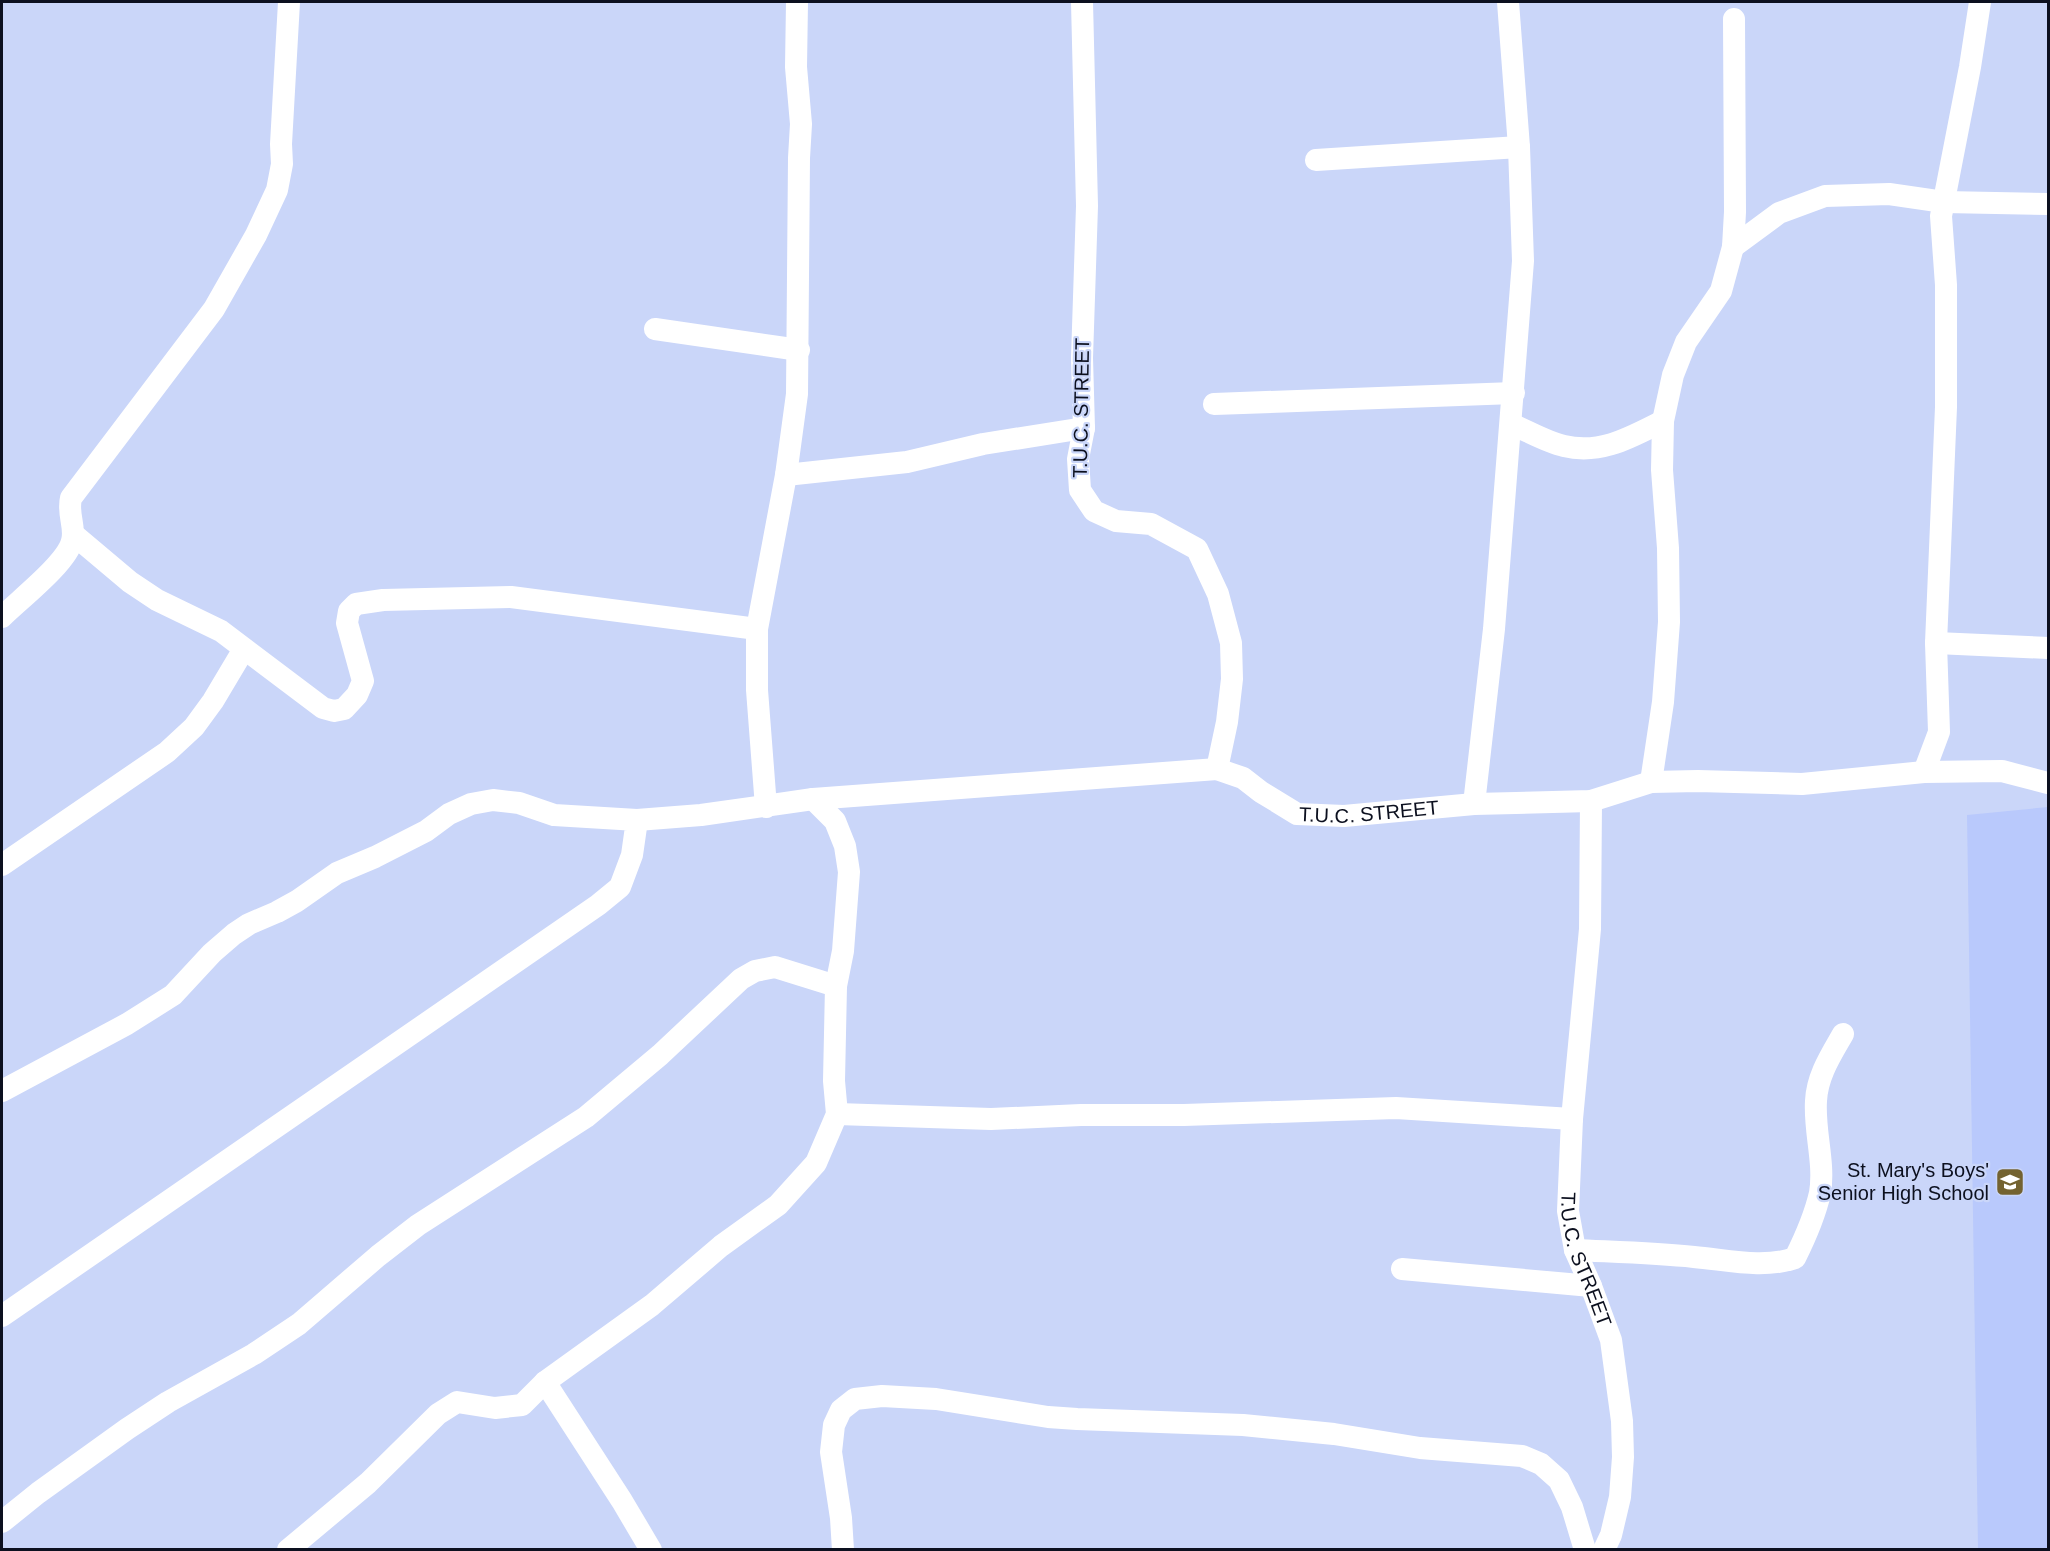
<svg xmlns="http://www.w3.org/2000/svg" width="2050" height="1551" font-family="Arial,sans-serif">
<style>
.built{fill:#b9c9fc}
.lines{fill:none;stroke-linecap:round;stroke-linejoin:round}
.street{stroke:#fff;stroke-width:22}
.labels{text-anchor:middle;stroke-width:4.5;stroke-linejoin:round;paint-order:stroke}
.street-label{font-size:20px;fill:#0c101f;stroke:#cad6f9}
.poi-label{font-size:20px;fill:#0c101f;stroke:#cad6f9;text-anchor:end}
</style>
<rect width="100%" height="100%" fill="#cad6f9"/>
<!-- built -->
<path class="built" d="M2048,807V1549H1978L1967,815Z"/>
<g class="lines">
<!-- street -->
<g class="street">
<path id="s1" d="M1082,2L1087,206L1082,358L1084,428L1078,459L1080,490L1094,511L1116,521L1151,524L1197,549L1218,594L1231,643L1232,679L1227,722L1217,769L1243,778L1261,792L1297,814L1344,816L1474,804L1591,801L1651,782L1698,781L1802,784L1924,772L2002,771L2048,783"/>
<path d="M1316,160L1519,147"/>
<path d="M1733,247L1779,213L1825,196L1889,194L1944,202L2048,204"/>
<path d="M655,329L799,350"/>
<path d="M1214,404L1514,393"/>
<path d="M1511,424C1528,431 1546,442 1564,446C1601,455 1631,437 1663,421"/>
<path d="M786,475L907,462L983,444L1084,428"/>
<path d="M73,534L130,582L157,600L221,631L323,708L334,711L344,709L357,695L363,681L347,623L349,611L356,604L383,600L511,597L757,629"/>
<path d="M2,617C19,600 67,563 72,541C76,527 67,514 71,498L214,309L256,235L277,190L282,164L281,144L289,2"/>
<path d="M1936,643L2048,648"/>
<path d="M1924,772L1939,732L1936,643L1946,407V285L1941,216L1970,67L1980,2"/>
<path d="M1651,782L1663,702L1669,622L1668,548L1662,470L1663,421L1673,375L1686,342L1721,291L1733,247L1735,212L1734,19"/>
<path id="s2" d="M1591,801L1590,929L1572,1119L1568,1211L1575,1250L1591,1286L1611,1340L1622,1421L1623,1457L1620,1497L1611,1535L1604,1550"/>
<path d="M1474,804L1494,629L1523,261L1519,147L1508,2"/>
<path d="M766,807L757,690V629L786,475L797,394L799,158L801,124L796,67L797,2"/>
<path d="M637,820L701,815L813,799L1217,769"/>
<path d="M2,865L167,752L194,727L213,701L244,649"/>
<path d="M2,1091L127,1024L173,995L212,953L234,934L249,924L277,912L297,901L337,873L375,857L426,831L449,814L471,804L493,800L519,803L554,815L637,820L632,855L620,887L598,905L2,1316"/>
<path d="M837,1114L991,1119L1081,1115H1184L1396,1108L1572,1119"/>
<path d="M1575,1250C1615,1252 1655,1253 1694,1257C1728,1260 1763,1269 1795,1258C1805,1238 1815,1215 1820,1193C1825,1162 1814,1132 1816,1101C1817,1076 1831,1055 1843,1034"/>
<path d="M1402,1269L1591,1286"/>
<path d="M545,1382L622,1501L651,1550"/>
<path d="M2,1522L38,1493L127,1429L168,1402L254,1354L299,1324L378,1256L418,1225L586,1117L660,1055L741,979L755,971L775,967L836,986"/>
<path d="M288,1550L368,1483L438,1414L457,1402L495,1408L522,1405L545,1382L652,1305L721,1246L778,1205L816,1163L837,1114L834,1081L836,986L843,951L849,872L845,846L835,821L813,799"/>
<path d="M843,1550L841,1518L831,1452L834,1425L841,1410L855,1399L882,1396L936,1399L1048,1417L1077,1419L1243,1425L1334,1434L1420,1448L1522,1456L1541,1464L1559,1480L1572,1507L1585,1550"/>
</g>
</g>
<!-- icons -->
<defs>
<g id="school-square" transform="scale(1.5)"><rect x="-9" y="-9" width="18" height="18" rx="4" fill="#736230" stroke="#cad6f9"/><path d="M0-5L7-2L0 1L-7-2ZM-4 1L0 2.5L4 1V4Q0 6-4 4Z" fill="#fff"/></g>
</defs>
<g fill-rule="evenodd">
<use href="#school-square" x="2010" y="1182"/>
</g>
<g class="labels">
<!-- street labels -->
<g class="street-label">
<text transform="translate(1081 408) rotate(-89)" y="7">T.U.C. STREET</text>
<text dy="7" stroke="none"><textPath href="#s1" startOffset="1018">T.U.C. STREET</textPath></text>
<text dy="7" stroke="none"><textPath href="#s2" startOffset="462">T.U.C. STREET</textPath></text>
</g>
<!-- poi labels -->
<g class="poi-label">
<text x="1989" y="1177">St. Mary's Boys'<tspan x="1989" dy="23">Senior High School</tspan></text>
</g>
</g>
<!-- border -->
<rect width="2050" height="1551" fill="none" stroke="#0c101f" stroke-width="6"/>
</svg>
